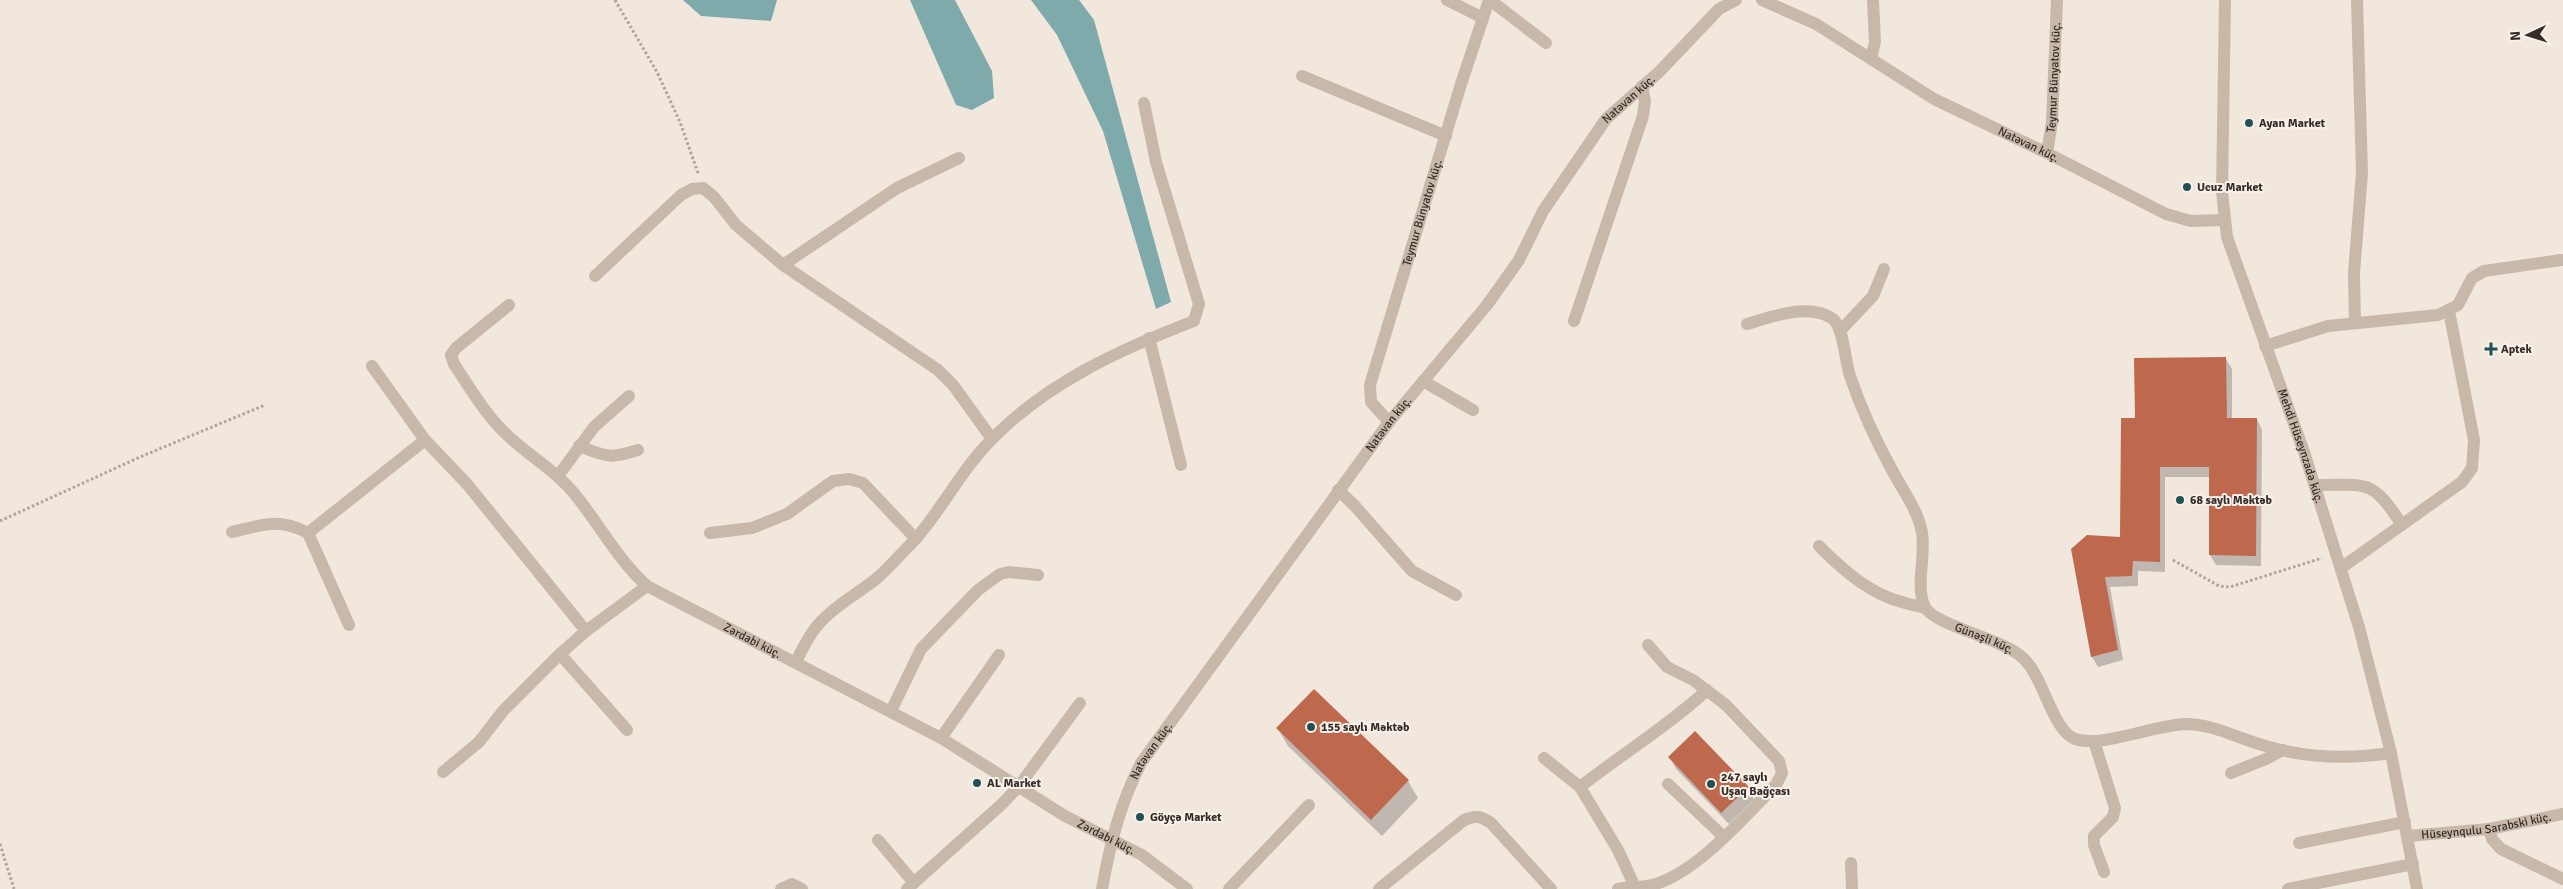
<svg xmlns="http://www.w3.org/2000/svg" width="2563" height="889" font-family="Signika,sans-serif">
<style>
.water{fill:#7eaaac}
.shadow{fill:#0003}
.building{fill:#be694e}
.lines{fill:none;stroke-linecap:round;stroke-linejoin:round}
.path{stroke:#b4a294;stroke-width:3;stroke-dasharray:2.5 2.5;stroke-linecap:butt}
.minor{stroke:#c8b8aa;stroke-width:12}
.poi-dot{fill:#215155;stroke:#f8f1e9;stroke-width:2}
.labels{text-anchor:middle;stroke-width:4;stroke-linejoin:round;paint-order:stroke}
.street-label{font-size:12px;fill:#362d29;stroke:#f8f1e9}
.poi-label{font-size:12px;font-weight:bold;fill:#362d29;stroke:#f8f1e9;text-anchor:start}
</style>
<rect width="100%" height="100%" fill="#f1e7dd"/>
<!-- water -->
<path class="water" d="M683,0H777L771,21L701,16Z
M910,0H955L992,71L994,98L972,110L956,105Z
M1031,0H1079L1094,20L1171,302L1156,309L1103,131L1057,35Z"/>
<!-- shadow -->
<path class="shadow" d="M2226,359L2232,369V419H2257L2262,430L2261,566L2216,565L2210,555V477H2165V572L2138,571V586L2110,587L2123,660L2098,667L2092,657L2073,549L2121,538L2136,419Z
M1278,729L1408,781L1418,798L1382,836L1288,746Z
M1670,757L1748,788L1754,799L1729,824L1676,769Z"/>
<!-- building -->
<path class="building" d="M2226,357L2227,418H2257L2256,556L2209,555V467H2160V562L2133,561L2132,576L2105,577L2118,650L2091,657L2071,549L2087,535L2120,537L2121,418H2135L2134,358Z
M1314,689L1409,780L1371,820L1276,728Z
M1695,731L1749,787L1721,813L1668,757Z"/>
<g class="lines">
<!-- path -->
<path class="path" d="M615,0L657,72L680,122L698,173
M0,521L140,457L265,405
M2173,560L2219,586L2230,587L2322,558
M0,844L14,889"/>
<!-- minor -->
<g class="minor">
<path d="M1447,0L1483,18"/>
<path d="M1490,0L1546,43"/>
<path id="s1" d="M1762,0L1816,24L1934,99L2047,153L2166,214L2191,221L2224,220"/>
<path id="s2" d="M2225,0L2222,192L2227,237L2304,452L2359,627L2391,753L2417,889"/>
<path d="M1871,59L1875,42L1873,0"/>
<path d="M1302,76L1446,136"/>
<path id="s3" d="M2047,153L2052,122L2057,0"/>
<path d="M783,265L897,188L959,158"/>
<path d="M595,276L681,195L692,189L703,188L714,197L736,225L783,265L938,370L953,385L992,439"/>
<path id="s4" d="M509,305L456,348L451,355L454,364C470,388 485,414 506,434C529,456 557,471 577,497C601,527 618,560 647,586L941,738L1065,816L1142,855L1187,889"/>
<path d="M1574,321L1643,116L1645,101L1642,86"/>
<path d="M2355,322L2354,273L2362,173L2357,0"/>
<path id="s5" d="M1747,324C1771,317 1810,302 1833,319C1844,328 1845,362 1850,376C1861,408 1876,441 1892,470C1903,491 1918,510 1922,533C1926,554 1915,588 1925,607C1935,626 2002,638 2023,658C2044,677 2052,730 2075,739C2101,748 2155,725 2185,724C2214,724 2239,739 2266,746C2306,758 2350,759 2391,753"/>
<path d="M1841,330L1873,296L1884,269"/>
<path d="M1149,338L1181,465"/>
<path d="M2265,346L2328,326L2438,315L2458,305L2472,278L2484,271L2561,260"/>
<path d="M372,366L425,440L467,484L586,631"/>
<path d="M1423,381L1473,410"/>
<path id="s6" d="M1389,422L1371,402L1370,385L1461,84L1489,0"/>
<path d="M579,446C607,457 609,459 638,450"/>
<path d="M558,476L594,427L629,396"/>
<path d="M2315,485C2367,485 2372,478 2402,525"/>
<path d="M1338,490L1354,505L1412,571L1456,595"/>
<path d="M232,532C262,525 279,517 308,533L349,625"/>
<path d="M308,533L425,440"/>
<path d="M710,533L752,528L787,514L833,481L849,479L863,483L916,539"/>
<path d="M1819,546C1839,566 1861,586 1887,597C1899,602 1913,605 1925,608"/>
<path d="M2341,568L2462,482L2472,468L2474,440L2449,311"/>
<path d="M560,654L627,730"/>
<path d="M796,662C802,649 808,637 817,626C833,607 857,594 876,579C887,570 896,559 906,549C939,516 959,472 992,439C1048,382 1121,349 1194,321L1199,304L1156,162L1144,103"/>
<path d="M891,711L921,649L978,590L1000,574L1009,572L1038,575"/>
<path d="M941,738L999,655"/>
<path d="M2094,741L2115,808L2113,817L2094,836V845L2104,872"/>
<path d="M1544,758L1580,787"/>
<path d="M443,772L479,742L503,711L560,654L586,631L647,586"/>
<path d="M2231,773L2266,759L2283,750"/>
<path d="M1668,784L1724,837"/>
<path d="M2489,829L2492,839L2501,849L2563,879"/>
<path id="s7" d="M2408,836L2489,829L2563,814"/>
<path d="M878,840L914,883"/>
<path d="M2299,843L2405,822"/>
<path d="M1851,863L1852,889"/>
<path d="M1635,887L1618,850L1580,787C1622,754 1668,726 1707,690"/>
<path d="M781,889L792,884L802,889"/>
<path d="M907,889L1002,804L1019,786L1080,703"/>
<path id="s8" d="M1102,889C1110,844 1120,804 1141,763L1389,422L1487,305L1519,260L1543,211L1606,119L1659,72L1719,9L1736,0"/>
<path d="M1229,889L1309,805"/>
<path d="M1379,889L1464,820C1475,815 1481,816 1491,823L1551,889"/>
<path d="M1618,889C1629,886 1641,888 1652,885C1696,874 1745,816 1776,785L1782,773L1779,761L1726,705L1693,680L1667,667L1648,645"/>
<path d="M2288,889L2413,864"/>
</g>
</g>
<!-- markers -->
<g class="poi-dot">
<circle cx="2249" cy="123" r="5"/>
<circle cx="2187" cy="187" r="5"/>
<path d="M2488.5 341.5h5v5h5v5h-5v5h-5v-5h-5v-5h5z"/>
<circle cx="2180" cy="500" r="5"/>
<circle cx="1311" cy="727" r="5"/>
<circle cx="977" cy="783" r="5"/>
<circle cx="1711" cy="784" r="5"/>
<circle cx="1140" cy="817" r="5"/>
</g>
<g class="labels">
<!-- street labels -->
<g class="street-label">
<text dy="4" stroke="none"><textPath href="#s3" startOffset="76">Teymur Bünyatov küç.</textPath></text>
<text dy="4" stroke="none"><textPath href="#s8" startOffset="958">Natəvan küç.</textPath></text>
<text dy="4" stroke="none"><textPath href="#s1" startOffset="304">Natəvan küç.</textPath></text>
<text dy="4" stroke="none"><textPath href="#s6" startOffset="224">Teymur Bünyatov küç.</textPath></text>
<text dy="4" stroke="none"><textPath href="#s8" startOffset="552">Natəvan küç.</textPath></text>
<text dy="4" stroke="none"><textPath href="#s2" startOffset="459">Mehdi Hüseynzadə küç.</textPath></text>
<text dy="4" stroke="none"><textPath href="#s5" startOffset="465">Günəşli küç.</textPath></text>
<text dy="4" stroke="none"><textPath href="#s4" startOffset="501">Zərdabi küç.</textPath></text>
<text dy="4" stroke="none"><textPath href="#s8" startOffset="148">Natəvan küç.</textPath></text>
<text dy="4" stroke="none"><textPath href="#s7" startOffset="79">Hüseynqulu Sarabski küç.</textPath></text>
<text dy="4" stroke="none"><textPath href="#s4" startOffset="906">Zərdabi küç.</textPath></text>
</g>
<!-- poi labels -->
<g class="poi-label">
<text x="2259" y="127">Ayan Market</text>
<text x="2197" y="191">Ucuz Market</text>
<text x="2501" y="353">Aptek</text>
<text x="2190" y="504">68 saylı Məktəb</text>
<text x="1321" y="731">155 saylı Məktəb</text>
<text x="1721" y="781">247 saylı<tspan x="1721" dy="14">Uşaq Bağçası</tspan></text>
<text x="987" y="787">AL Market</text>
<text x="1150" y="821">Göyçə Market</text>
</g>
</g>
<!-- north arrow -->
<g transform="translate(2528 35) rotate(266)" stroke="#f8f1e9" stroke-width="4" paint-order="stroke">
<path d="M0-4L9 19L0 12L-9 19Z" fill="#362d29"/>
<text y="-8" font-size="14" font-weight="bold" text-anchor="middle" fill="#362d29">N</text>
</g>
</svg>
